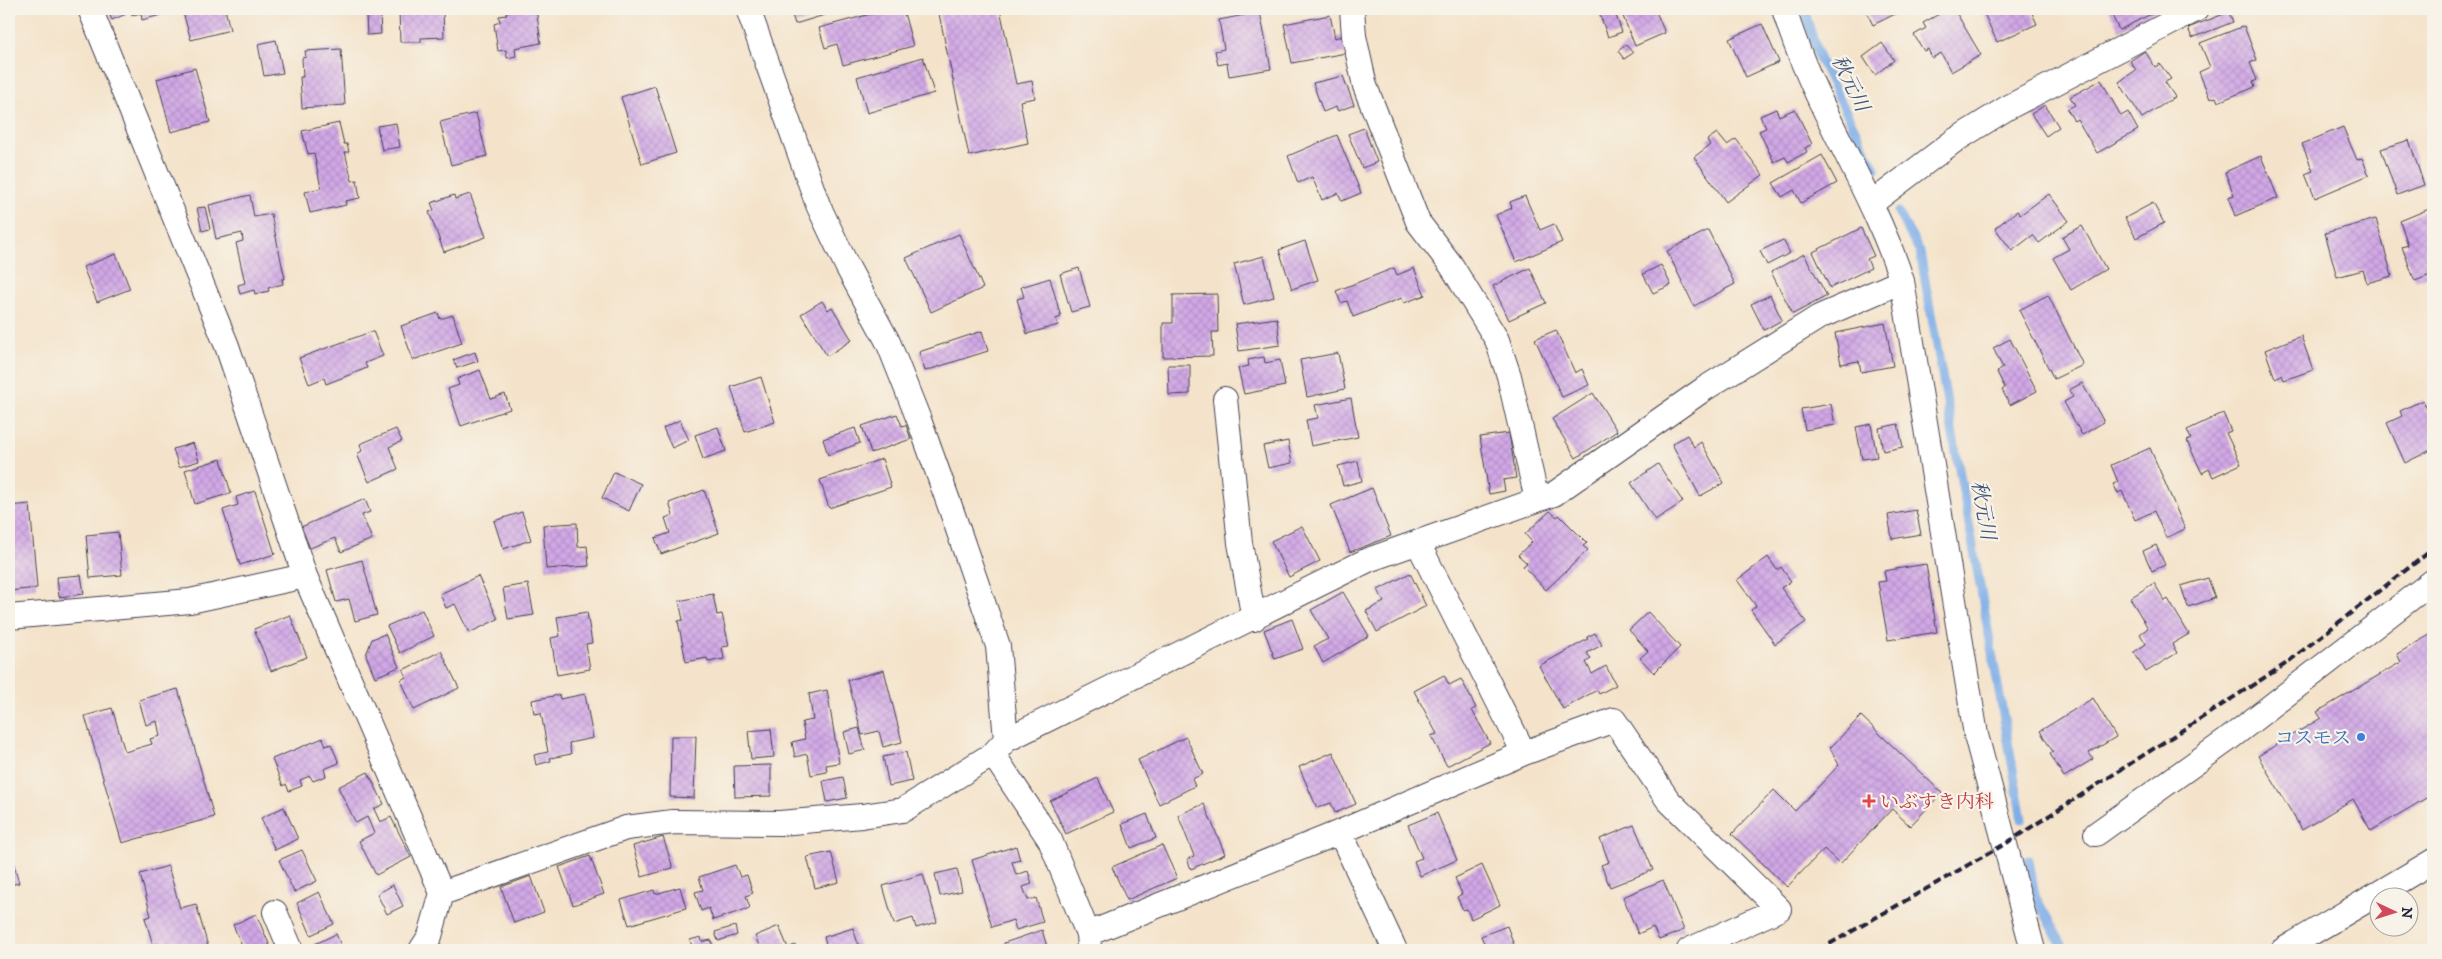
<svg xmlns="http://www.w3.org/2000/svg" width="2442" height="959" font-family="'IM FELL DW Pica','Noto Serif JP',serif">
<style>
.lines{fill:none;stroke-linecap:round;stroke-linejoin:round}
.stream{stroke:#7eaee8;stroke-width:9}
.building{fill:url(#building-cross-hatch)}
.minor-casing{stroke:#423f50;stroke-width:26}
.minor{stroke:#fff;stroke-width:24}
.rail{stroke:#22223b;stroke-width:4;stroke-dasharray:8 4;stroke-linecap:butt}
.shop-dot{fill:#3f7fe0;stroke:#f7f3e8;stroke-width:2}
.health-dot{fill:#e0444e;stroke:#f7f3e8;stroke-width:2}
.labels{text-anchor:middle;stroke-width:4.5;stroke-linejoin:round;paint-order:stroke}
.shop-label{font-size:19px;fill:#366cbe;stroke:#f7f3e8;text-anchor:end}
.health-label{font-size:19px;fill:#be3a42;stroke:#f7f3e8;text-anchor:start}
.water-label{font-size:20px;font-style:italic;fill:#425378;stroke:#f7f3e8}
</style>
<defs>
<pattern id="building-cross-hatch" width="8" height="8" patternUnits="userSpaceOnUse" patternTransform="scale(1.25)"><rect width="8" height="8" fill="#d1a8e6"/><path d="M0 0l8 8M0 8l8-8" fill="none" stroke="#b390c6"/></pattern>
</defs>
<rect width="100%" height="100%" fill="#f7f3e8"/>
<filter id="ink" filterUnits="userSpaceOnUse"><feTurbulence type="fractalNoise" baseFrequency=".02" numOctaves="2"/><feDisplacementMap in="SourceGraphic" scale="10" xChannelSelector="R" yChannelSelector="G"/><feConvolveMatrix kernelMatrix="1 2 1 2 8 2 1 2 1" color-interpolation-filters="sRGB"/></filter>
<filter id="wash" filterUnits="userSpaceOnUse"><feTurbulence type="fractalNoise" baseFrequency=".0096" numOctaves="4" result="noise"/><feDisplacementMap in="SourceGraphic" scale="20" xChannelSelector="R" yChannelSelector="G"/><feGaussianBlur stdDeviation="1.12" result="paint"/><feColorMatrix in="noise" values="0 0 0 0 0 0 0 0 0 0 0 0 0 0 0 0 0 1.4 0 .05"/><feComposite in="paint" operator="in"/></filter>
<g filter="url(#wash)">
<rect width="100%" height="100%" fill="#f4e3ca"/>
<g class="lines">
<!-- stream -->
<path class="stream" d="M1804,9L1819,58L1875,169
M1898,212L1920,252L2022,819
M2029,860L2035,896L2065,950"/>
</g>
<g id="blocks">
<!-- building -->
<path class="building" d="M107,9H123L126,14L112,20Z
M131,9H167L168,13L142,20L141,13L132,15Z
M182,9H225L230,30L191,40Z
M399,9H443L444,37L421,38V42H400Z
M515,9H536L541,43L515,48L516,56L507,58L506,50L498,51L494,24L500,22L499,16L507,15L506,12Z
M790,9H844L795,24Z
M889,9H903L913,46L843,65L837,44L825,48L819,28Z
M938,9H1000L1016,84L1032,81L1035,98L1020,101L1028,143L969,156Z
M1620,9H1655L1665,33L1635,46Z
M1865,9H1905L1873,25Z
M1948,9H1954L1981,55L1951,72L1941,53L1932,58L1928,49L1924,51L1914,35L1926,28L1923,23Z
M1982,9H2030L2037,24L1997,42Z
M2109,9H2161L2119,30Z
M1614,10L1622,32L1608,37L1600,15Z
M1260,12L1271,69L1229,76L1227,63L1218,65L1215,51L1224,49L1219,20Z
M2229,12L2233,22L2192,38L2188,28Z
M366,14H380L381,34L367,35Z
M1330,15L1335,38L1342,36L1346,53L1292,63L1284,24Z
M1762,24L1779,62L1746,77L1729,39Z
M2244,26L2257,60L2250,63L2257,80L2253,82L2255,87L2218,102L2216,97L2210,99L2199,72L2210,67L2200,43Z
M276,40L283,73L264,76L258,44Z
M1882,43L1894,60L1875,75L1863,57Z
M1626,45L1633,53L1624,59L1618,51Z
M341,49L345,105L302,108L300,77H303L302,58L306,57L305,51Z
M2145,51L2155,67L2160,64L2171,79L2165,82L2175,97L2142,118L2119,82L2136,70L2130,61Z
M923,57L934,93L867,113L857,77Z
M195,68L210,122L171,132L157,79Z
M1343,76L1354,105L1338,111L1336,107L1323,112L1313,83Z
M2101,80L2121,116L2128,112L2138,130L2097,153L2077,119L2074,121L2067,109L2075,105L2070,97Z
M655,86L676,153L642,164L621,97Z
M2045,105L2059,127L2046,136L2031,114Z
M1776,109L1779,116L1795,109L1812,144L1805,148L1807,152L1788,162L1785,157L1774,162L1759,131L1766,128L1760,116Z
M476,113L487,156L451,165L440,122Z
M339,123L344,144H347L349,152H345L352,181L357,180L360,198L345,201L346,205L310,213L305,192L321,188L314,153L308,154L302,131Z
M396,123L400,147L382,150L377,126Z
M2343,127L2357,160L2362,158L2369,175L2315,198L2305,174L2313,171L2302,144Z
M1364,128L1377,162L1362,168L1348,134Z
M1717,133L1727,145L1736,139L1763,175L1726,202L1694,157L1710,145L1707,140Z
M1337,135L1361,193L1342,201L1338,193L1322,200L1312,177L1298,183L1288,156Z
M2409,140L2424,185L2397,195L2381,149Z
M1822,155L1837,183L1801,203L1794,190L1782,197L1773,183Z
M2261,156L2278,198L2235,216L2228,197L2234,195L2225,172Z
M470,194L486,237L444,252L429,212L434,210L431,203L454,195L455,199Z
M2049,194L2069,221L2039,243L2033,235L2012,251L1995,228L2017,211L2020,215Z
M250,195L254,217L271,214L285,279H282L283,284L268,288L269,291L255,294L254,290L240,294L238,285L245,283L236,243L243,241L242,233L216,239L209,205Z
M1525,196L1540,230L1554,224L1562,242L1516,262L1496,215L1512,208L1510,202Z
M2153,203L2164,223L2136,238L2125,218Z
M205,207L210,229L202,231L197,208Z
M2429,209L2433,220V274L2415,281L2402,247L2408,245L2400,221Z
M2376,219L2392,276L2367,283L2363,270L2337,277L2325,233Z
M2082,226L2106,269L2071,290L2053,258L2069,249L2062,237Z
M1861,228L1874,256L1867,259L1871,268L1830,288L1813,252Z
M1708,230L1735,284L1694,306L1667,251Z
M959,234L983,288L931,312L906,258Z
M1783,240L1790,253L1767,265L1760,251Z
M1305,241L1318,280L1292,289L1279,250Z
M116,254L130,289L97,302L83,267Z
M1804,254L1827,296L1793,314L1771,272Z
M1264,256L1274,297L1244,305L1234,264Z
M1661,265L1671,285L1653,293L1643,274Z
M1079,268L1090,307L1071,312L1060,274Z
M1394,268L1397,275L1414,268L1425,295L1404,303L1402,298L1353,317L1347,301L1341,303L1336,291Z
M1530,268L1546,303L1509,320L1493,286Z
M1050,278L1061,317L1056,319L1058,325L1027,334L1017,299L1024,297L1021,287Z
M1217,294L1218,332H1212L1213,356L1163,357V323H1173V295Z
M1770,295L1782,320L1764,330L1751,304Z
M2048,295L2083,365L2054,379L2019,310Z
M822,301L828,310L832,307L852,340L827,356L801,314Z
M438,313L440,319L453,315L462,343L413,360L401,326Z
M1277,318L1280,345L1239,351L1235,324Z
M1885,323L1893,366L1861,372L1859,361L1841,364L1835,333Z
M1556,330L1575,373L1582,369L1589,385L1562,397L1535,339Z
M373,331L383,356L365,363L367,368L326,384L324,378L309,384L299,358Z
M982,331L988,351L925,371L919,352Z
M2301,336L2313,370L2284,380L2282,375L2275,378L2265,350Z
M2010,339L2037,391L2010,405L2002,390L2005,388L1997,372L2003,368L1993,348Z
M475,352L478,361L457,368L453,360Z
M1338,353L1345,389L1307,397L1300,360Z
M1264,357L1265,363L1280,360L1285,386L1244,394L1238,368L1249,366L1248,360Z
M1168,365H1190V394L1169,395Z
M480,370L491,399L505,394L510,409L461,426L448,389L459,385L457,379Z
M761,377L775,422L745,432L731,387Z
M2082,383L2104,422L2082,435L2064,402L2073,397L2069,390Z
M1593,393L1617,431L1576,458L1552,419Z
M1351,398L1358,437L1311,446L1306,420L1318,418L1315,405Z
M2423,400L2433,423V449L2405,463L2387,423L2402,416L2400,411Z
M1831,404L1835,425L1805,430L1801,409Z
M2223,413L2231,431L2226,433L2241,464L2213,477L2209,469L2202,473L2187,441L2191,439L2187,430Z
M897,414L902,426L906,425L911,439L871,453L862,426Z
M680,420L689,440L672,448L663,428Z
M1871,424L1877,457L1862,459L1856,427Z
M1898,424L1903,447L1883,451L1879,428Z
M718,427L726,451L703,459L695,435Z
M855,428L860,443L828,455L823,439Z
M396,429L402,441L389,447L398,469L369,482L357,454L362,451L360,444Z
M1509,433L1516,478L1503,480L1505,491L1489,494L1480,437Z
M1687,435L1694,447L1701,442L1724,483L1700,496L1672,444Z
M1288,441L1292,463L1268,468L1263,446Z
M193,443L199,461L179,467L173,449Z
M2150,448L2185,529L2166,538L2154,511L2135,520L2122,491L2118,493L2113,484L2118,482L2111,465Z
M221,459L231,493L195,504L185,470Z
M882,459L891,487L829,508L820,480Z
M1358,461L1362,481L1343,486L1338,466Z
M1658,464L1683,502L1655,520L1631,483Z
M614,472L641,484L629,511L602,498Z
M1372,488L1391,536L1350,552L1331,505Z
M704,490L719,533L661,554L655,538L670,533L665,518L673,515L669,503Z
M255,491L275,554L240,565L223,510L238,505L236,497Z
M365,499L370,512L362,515L372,539L341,552L335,538L310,548L301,527Z
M30,504L37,588L9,591V506Z
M1916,510L1921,534L1892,539L1888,515Z
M1550,511L1557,517L1559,515L1587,543L1583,546L1588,550L1546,590L1523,566L1527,563L1518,555L1532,542L1525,534Z
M522,512L531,540L503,549L494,521Z
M577,523L578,547L587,546L589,566L546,569L543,525Z
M1302,526L1320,561L1289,577L1271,541Z
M118,532L122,575L90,578L86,535Z
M2156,545L2165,565L2152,571L2143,551Z
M1768,557L1777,570L1781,567L1791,581L1781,588L1806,622L1775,644L1751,610L1756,606L1737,580Z
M362,560L377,615L355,621L349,599L336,602L327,570Z
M1926,564L1937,632L1888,640L1878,582L1886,581L1884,571Z
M1410,573L1426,606L1377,632L1366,611L1384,602L1378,590Z
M81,575L84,594L59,597L57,577Z
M478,576L498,619L469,633L455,604L446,608L440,594Z
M2208,578L2215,598L2188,607L2181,586Z
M2154,583L2165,601L2168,599L2189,634L2172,644L2177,653L2146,672L2134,652L2146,644L2140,634L2148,628L2130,598Z
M528,584L534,615L508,619L503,588Z
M1343,592L1369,636L1323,663L1314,646L1328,639L1311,610Z
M713,594L717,615L722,614L729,646L722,647L724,659L708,662L707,658L686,662L678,621L683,620L679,601Z
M422,610L434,636L400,653L387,626Z
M587,612L592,643L586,644L590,669L557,675L551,638L560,636L557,617Z
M1648,612L1680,647L1654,673L1640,658L1648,651L1629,630Z
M290,615L307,657L271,671L254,629Z
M1292,619L1303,649L1275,659L1264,630Z
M1595,633L1602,645L1587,653L1591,659L1586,662L1592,674L1606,666L1616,685L1599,694L1597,690L1563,709L1539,666L1588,639L1587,637Z
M2433,633V794L2371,831L2353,799L2302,830L2258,756L2321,718L2317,712L2401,662L2397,654Z
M385,634L399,667L375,677L366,655L372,639Z
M441,651L459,688L414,710L401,680L406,677L403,670Z
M884,670L902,742L883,747L879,731L862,735L848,680Z
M1444,675L1449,685L1461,679L1476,708L1472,710L1490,743L1447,766L1431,736L1437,734L1414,691Z
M178,689L214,817L122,843L85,716L112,708L125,752L152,744L150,739L160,736L157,721L146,725L139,700Z
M827,690L839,763L826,765L827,772L811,775L807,754L795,757L792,742L805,739L802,722L813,720L809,694Z
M585,694L593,738L569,743L571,754L550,758L551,761L536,765L534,755L548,752L541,713L534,714L532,700L559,695L560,699Z
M2093,698L2116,737L2089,753L2093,759L2064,777L2050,754L2053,752L2040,731Z
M1861,716L1942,793L1910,826L1892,809L1840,864L1824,849L1787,887L1732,834L1774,790L1795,811L1839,765L1830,748Z
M859,728L865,750L849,754L844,732Z
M771,729L774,757L751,759L748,731Z
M671,736H696L694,798L670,797Z
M1186,737L1203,774L1192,779L1195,786L1159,804L1138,760Z
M323,738L326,746L331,744L339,763L324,769L326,776L313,781L310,776L300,780L302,786L289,791L286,784L283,786L272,759Z
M906,752L912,781L889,786L883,757Z
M1333,752L1356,804L1335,813L1331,803L1317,808L1299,767Z
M771,765V796L735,797L734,766Z
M368,772L384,804L374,809L380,822L391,817L411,857L376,875L359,841L374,833L367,817L356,823L338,787Z
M843,777L847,798L827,802L823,781Z
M1098,778L1113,812L1066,834L1050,801Z
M1204,804L1225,854L1191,869L1187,859L1194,856L1178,815Z
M284,807L298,839L275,850L261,818Z
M1437,813L1457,860L1420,876L1414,861L1422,858L1408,825Z
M1147,814L1156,838L1131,848L1122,824Z
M1634,825L1653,870L1610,887L1601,865L1609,862L1600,839Z
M663,837L673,868L642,877L633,846Z
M1162,845L1177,878L1127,900L1112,867Z
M1016,846L1020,860L1012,862L1016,875L1028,871L1032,884L1023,887L1028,900L1036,898L1043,922L1016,930L1013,920L992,927L972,860Z
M9,847L19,883L9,885Z
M302,850L317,881L294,892L279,860Z
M831,852L839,882L815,888L807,857Z
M590,856L604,894L573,905L559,867Z
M735,865L740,877L747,875L753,893L746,896L750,908L713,920L709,908L701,911L695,892L703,890L699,877Z
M1482,865L1500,905L1471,919L1467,909L1463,910L1457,897L1462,894L1455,878Z
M168,866L180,908L196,904L209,950H161L159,944L153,945L145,918L151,916L140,874Z
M957,869L962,891L940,896L935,874Z
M923,874L937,922L916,928L913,918L894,924L883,886Z
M531,876L544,912L514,923L501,887Z
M1663,880L1684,930L1659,940L1653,927L1638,934L1623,897Z
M393,885L403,906L387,914L377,894Z
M680,887L686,908L629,925L621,900L654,890L655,894Z
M319,892L334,924L311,935L297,903Z
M256,914L270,946L261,950H244L233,925Z
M735,926L737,935L718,941L715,932Z
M779,926L788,948L795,945L797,950H761L755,936Z
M1507,926L1516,950H1487L1481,936Z
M853,928L860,950H828L824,937Z
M1042,930L1048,950H1006L1004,943Z
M336,934L343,950H315L313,945Z
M701,937L702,942L711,940L714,950H693L690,940Z"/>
</g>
</g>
<g filter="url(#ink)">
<use href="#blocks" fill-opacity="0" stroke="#423f50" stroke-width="1"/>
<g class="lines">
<!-- minor casing -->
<g class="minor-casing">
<path id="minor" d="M90,9L227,346L305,576L442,893
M748,9L818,205L847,266L888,342L919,420L952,512L998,646L1006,740
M1352,9L1354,36L1365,86L1418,222L1451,265L1497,340L1509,376L1537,500
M1784,9C1812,104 1871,186 1902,281L1976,735L2033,950
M1872,203L1954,141L2007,108L2197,9
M1225,399L1240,543L1254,619
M1418,543L1524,753
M9,617L190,601L305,576
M993,754L1050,840L1088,934L1089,948
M1340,832L1395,950
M2096,834L2226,741L2433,581
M275,912L291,950
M1088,934L1340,832L1524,753L1614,720L1668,800L1779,909L1689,950
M421,950L430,936L442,893L626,828L673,822L780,823L862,816L903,810L993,754L1006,740L1368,560L1554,494L1704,389L1819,317L1902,281
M2283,950L2433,861"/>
</g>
<!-- minor -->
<use href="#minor" class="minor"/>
<!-- rail -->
<path class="rail" d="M1819,950L2005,844L2284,665L2433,549"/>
</g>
</g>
<!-- markers -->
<circle class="shop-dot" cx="2361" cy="737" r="5"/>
<path class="health-dot" d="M1866.5 793.5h5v5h5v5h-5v5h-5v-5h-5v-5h5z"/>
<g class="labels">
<!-- shop labels -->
<g class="shop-label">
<text x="2351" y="744">コスモス</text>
</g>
<!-- health labels -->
<g class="health-label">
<text x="1880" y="808">いぶすき内科</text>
</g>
<!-- water labels -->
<g class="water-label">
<text transform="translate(1851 83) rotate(64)" y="7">秋元川</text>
<text transform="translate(1984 510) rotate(80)" y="7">秋元川</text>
</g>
</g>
<!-- margin -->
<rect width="2442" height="959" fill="none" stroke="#f7f3e8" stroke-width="30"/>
<!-- north arrow -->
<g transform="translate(2394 912) rotate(94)"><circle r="24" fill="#f7f3e8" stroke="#a29fa3"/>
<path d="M0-4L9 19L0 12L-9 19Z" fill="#d1495b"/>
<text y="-8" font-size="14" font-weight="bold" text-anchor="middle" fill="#22223b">N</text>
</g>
</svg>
